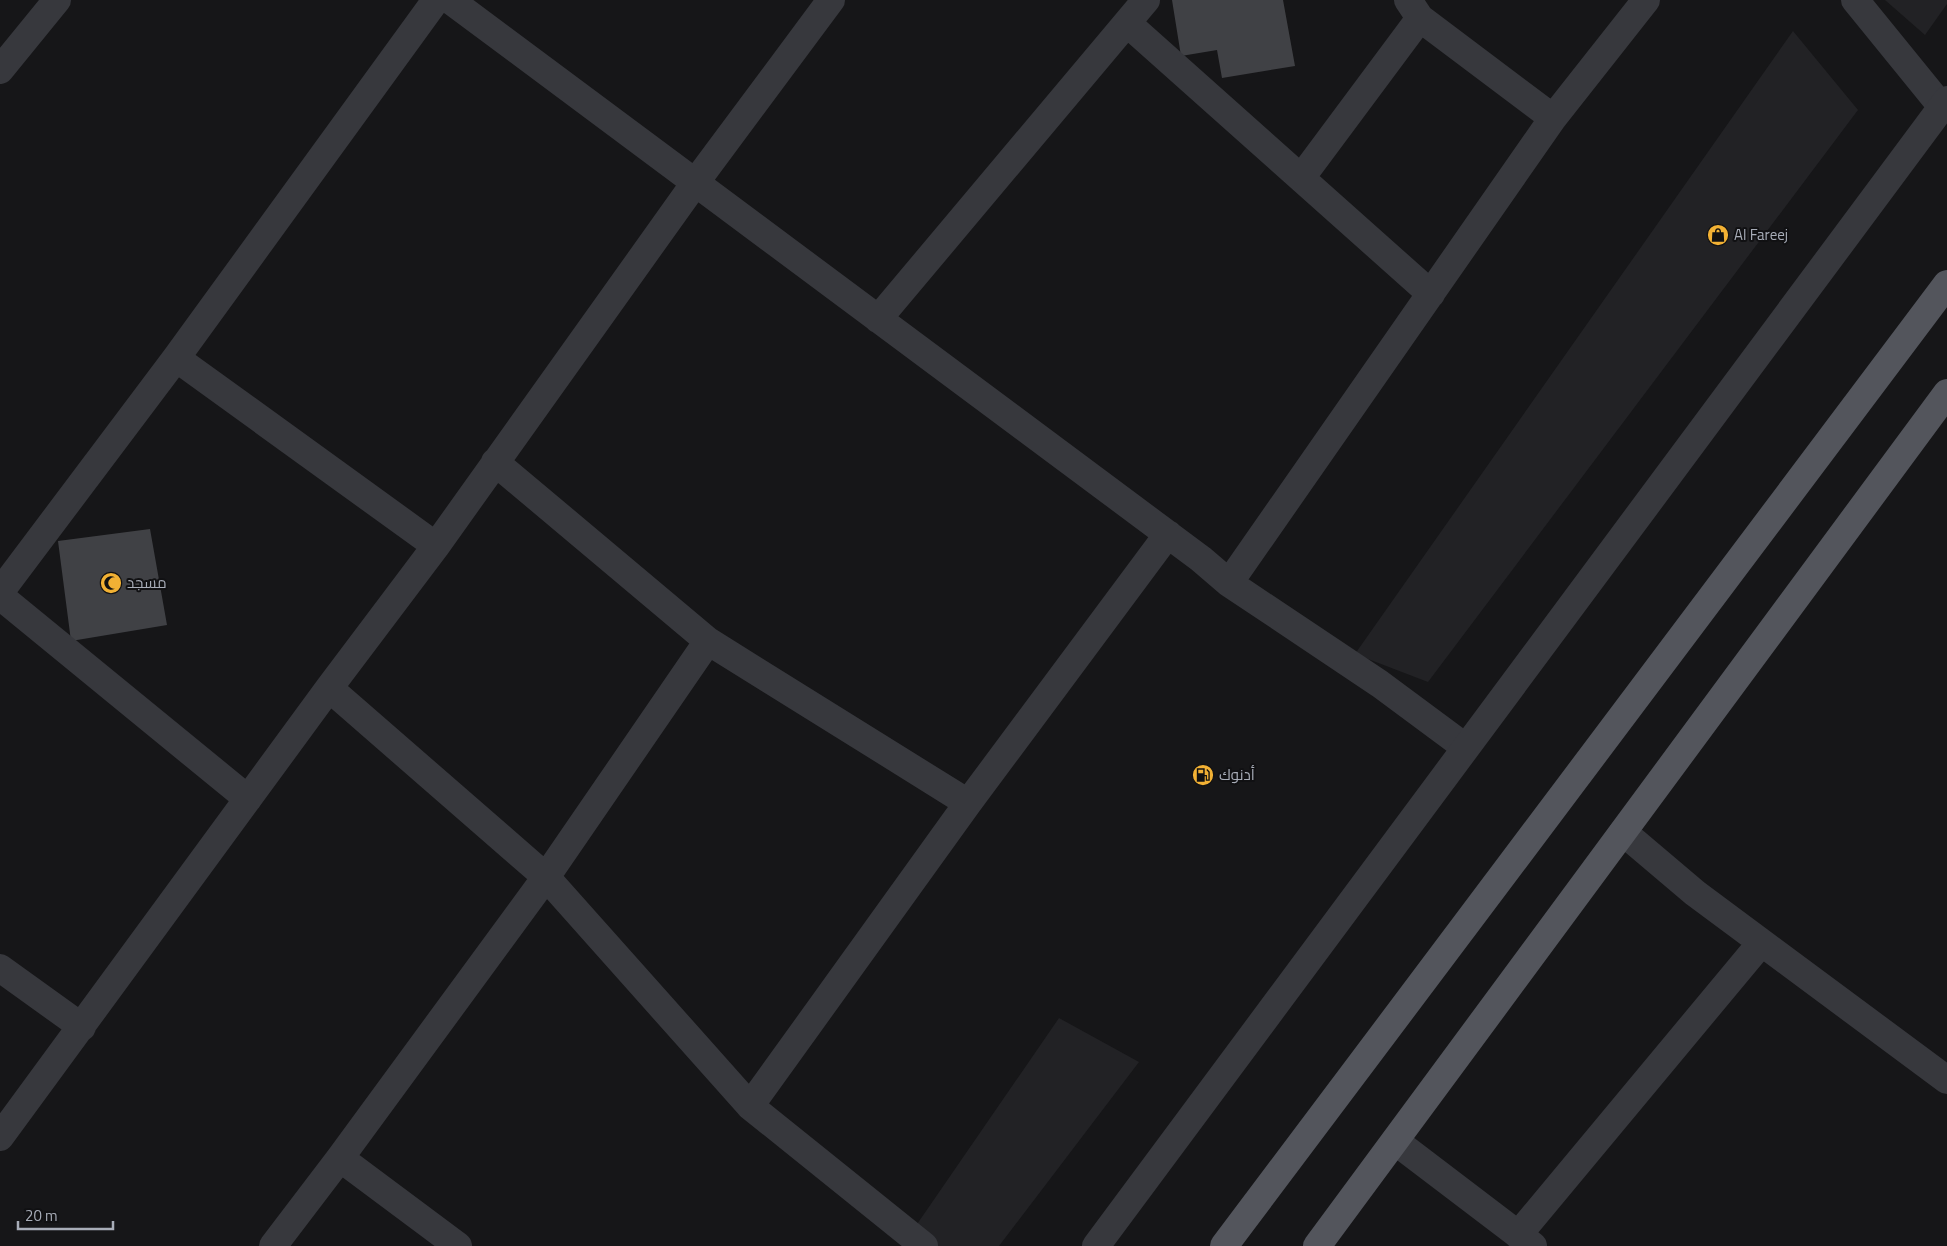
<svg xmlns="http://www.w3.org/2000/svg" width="1947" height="1246" font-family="'Titillium Web',Cairo,sans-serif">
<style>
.built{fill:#222225}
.building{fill:#404145}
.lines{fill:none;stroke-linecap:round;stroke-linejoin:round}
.minor{stroke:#37383d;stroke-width:28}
.tertiary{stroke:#37383d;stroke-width:28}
.primary{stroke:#53555c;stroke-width:28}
.labels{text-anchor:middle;stroke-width:4;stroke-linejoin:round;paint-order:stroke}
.poi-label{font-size:15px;fill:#a8adb8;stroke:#111113;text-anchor:start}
</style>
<rect width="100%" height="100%" fill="#161618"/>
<!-- built -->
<path class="built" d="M1885,0H1947V4L1925,35Z
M1793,31L1858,110L1428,682L1355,654Z
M1059,1018L1139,1062L999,1246H902Z"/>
<!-- building -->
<path class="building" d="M1172,0H1283L1295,66L1222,78L1217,50L1181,56Z
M150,529L167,625L71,641L58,541Z"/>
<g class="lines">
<!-- minor -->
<path class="minor" d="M450,0L1201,559L1229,583L1380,684L1465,747
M1408,0L1420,18L1553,118
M1855,0L1942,107
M1127,23L1431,294
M0,70L57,0
M1301,178L1420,18
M878,319L1146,0
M176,358L436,546
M495,462L708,641L968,803
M1229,583L1553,118L1646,0
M0,592L176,358L436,0
M0,596L248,799
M329,688L546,877L750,1106L924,1246
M1623,832L1695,893L1947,1080
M0,968L82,1027
M750,1106L968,803L1168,534
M0,1137L329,688L436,546L695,183L831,0
M1395,1141L1533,1246
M340,1158L458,1246
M1518,1235L1761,943
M273,1246L340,1158L546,877L708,641"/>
<!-- tertiary -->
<path class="tertiary" d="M1096,1246L1947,100"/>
<!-- primary -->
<path class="primary" d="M1224,1246L1947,284
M1317,1246L1947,393"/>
</g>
<!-- icons -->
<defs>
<g id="shop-disc" transform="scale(1.125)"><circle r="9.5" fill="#f2b134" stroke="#111113"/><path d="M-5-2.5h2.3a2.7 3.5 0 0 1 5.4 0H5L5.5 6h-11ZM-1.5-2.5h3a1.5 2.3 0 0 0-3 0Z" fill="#111"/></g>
<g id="mosque-disc" transform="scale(1.125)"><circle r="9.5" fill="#f2b134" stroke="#111113"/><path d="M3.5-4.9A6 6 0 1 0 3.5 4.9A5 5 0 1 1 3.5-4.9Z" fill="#111"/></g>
<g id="fuel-disc" transform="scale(1.125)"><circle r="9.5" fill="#f2b134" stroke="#111113"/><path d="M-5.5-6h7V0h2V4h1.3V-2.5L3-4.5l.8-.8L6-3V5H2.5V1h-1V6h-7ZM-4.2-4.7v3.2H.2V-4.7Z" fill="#111"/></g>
</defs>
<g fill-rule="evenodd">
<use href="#shop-disc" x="1718" y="235"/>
<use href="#mosque-disc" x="111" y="583"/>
<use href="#fuel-disc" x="1203" y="775"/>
</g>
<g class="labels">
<!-- poi labels -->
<g class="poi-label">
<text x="1734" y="240">Al Fareej</text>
<text x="127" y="588">مسجد</text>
<text x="1219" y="780">أدنوك</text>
</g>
</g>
<!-- scale -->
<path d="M18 1221v8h95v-8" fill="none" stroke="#a8adb8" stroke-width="2.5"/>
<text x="25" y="1221" font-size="15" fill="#a8adb8" stroke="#111113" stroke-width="4" paint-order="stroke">20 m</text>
</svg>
